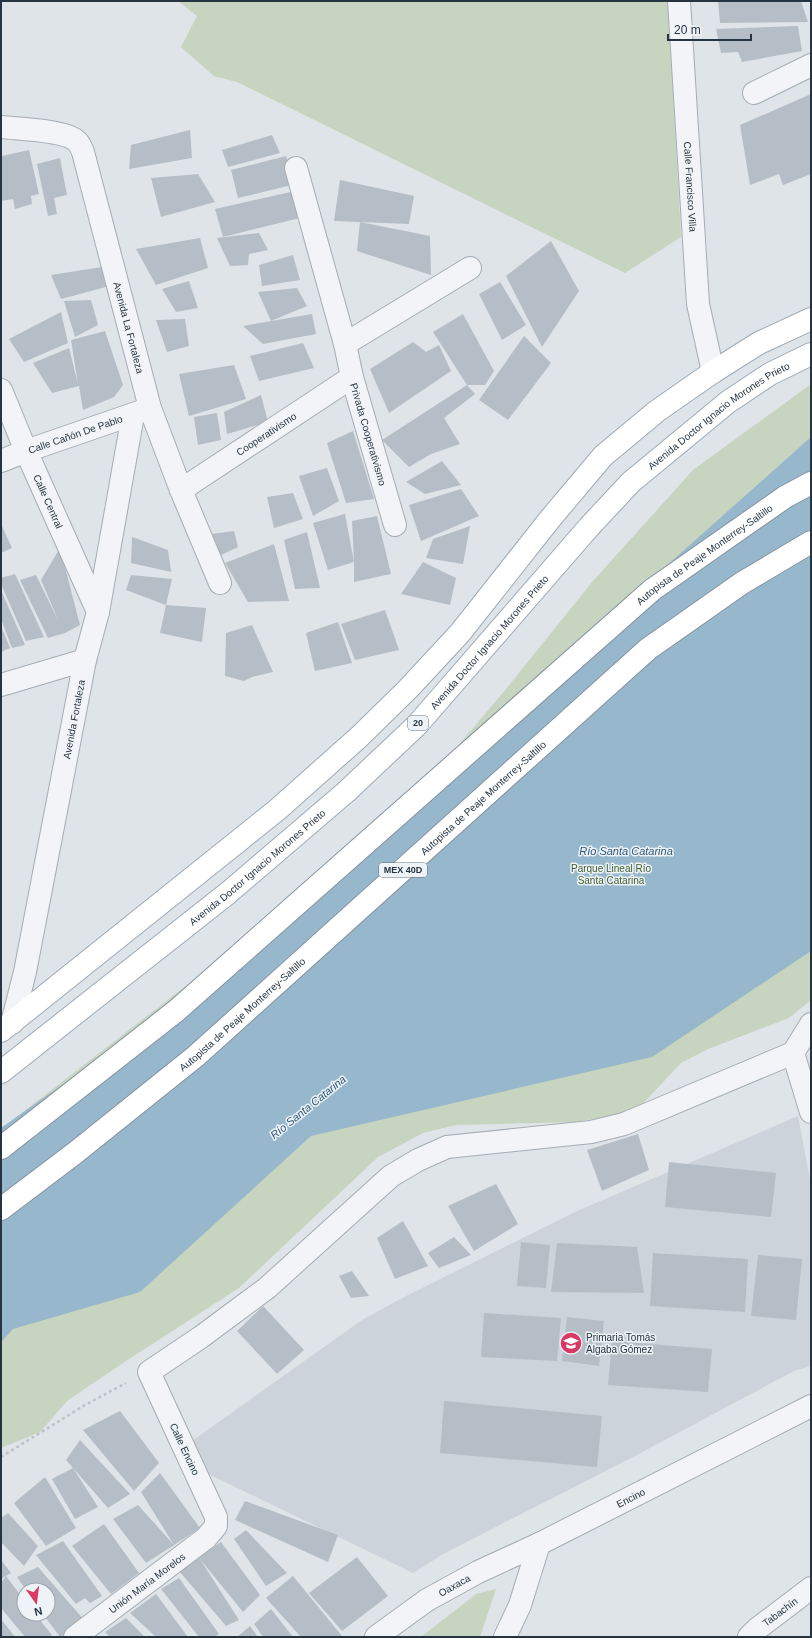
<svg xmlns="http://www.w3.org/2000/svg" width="812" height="1638" font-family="Helvetica,sans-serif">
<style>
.built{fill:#ccd3db}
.green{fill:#c7d4bf}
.water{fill:#97b7cc}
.building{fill:#b5bec6}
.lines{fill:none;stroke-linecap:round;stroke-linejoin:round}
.street-casing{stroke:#a4acb3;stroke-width:24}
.primary-casing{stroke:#9daab6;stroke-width:24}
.highway-casing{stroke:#8593a1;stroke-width:24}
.path{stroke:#bdc2c8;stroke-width:2.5;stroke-dasharray:3 3;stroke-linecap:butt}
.street{stroke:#f2f4f7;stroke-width:22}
.primary{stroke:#fff;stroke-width:22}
.highway{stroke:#fff;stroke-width:22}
.labels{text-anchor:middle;stroke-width:3;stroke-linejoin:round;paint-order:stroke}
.shield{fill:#eef3f7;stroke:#626d78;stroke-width:1}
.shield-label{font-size:9px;font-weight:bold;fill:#263441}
.street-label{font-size:10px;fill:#263441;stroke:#eef3f7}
.park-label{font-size:10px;fill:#405e32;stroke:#eef3f7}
.poi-label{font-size:10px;fill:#263441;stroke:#eef3f7;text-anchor:start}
.water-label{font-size:11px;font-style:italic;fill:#2d5878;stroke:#eef3f7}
</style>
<rect width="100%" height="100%" fill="#dfe4e9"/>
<!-- built -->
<path class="built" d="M798,1116L811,1185V1366L794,1371L633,1457L445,1553L413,1573L200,1470L192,1441L362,1320L404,1297L575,1212Z"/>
<!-- green -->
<path class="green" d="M178,1H668L681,237L625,273L237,82L214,76L181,47L197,16Z
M811,384V1000L789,1018L708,1049L681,1063L635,1112L575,1122L456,1125L423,1133L378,1157L239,1288L126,1361L67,1401L40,1432L1,1448V1129L200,975L442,765L506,689L593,581L693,470Z
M496,1589L480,1637H421L476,1594Z"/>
<!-- water -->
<path class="water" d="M811,437V951L652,1057L311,1136L140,1292L13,1329L1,1342V1128L168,1010Z"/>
<!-- building -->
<path class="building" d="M718,1H801L808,22L720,23Z
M798,26L802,51L742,62L738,52L721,53L716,29Z
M811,94V174L783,185L779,174L750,185L740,125Z
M190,130L192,158L129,169L131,145Z
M272,135L280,153L228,167L222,150Z
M29,150L39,194L31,196L32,204L15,209L13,199L1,201V152L2,156Z
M286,156L296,184L238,198L231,170Z
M60,158L67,195L54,198L57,214L48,216L37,164Z
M198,174L215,202L161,217L151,178Z
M340,180L414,196L409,224L334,221Z
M295,191L304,217L223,237L215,209Z
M360,222L430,236L431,275L357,251Z
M259,233L268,250L249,254L248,265L230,266L217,238Z
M200,238L208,268L156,285L136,249Z
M551,241L579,291L542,347L506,276Z
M293,255L300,280L262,286L259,265Z
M102,267L106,287L61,299L51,275Z
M189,281L198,308L176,312L162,289Z
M500,282L526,325L502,340L479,294Z
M297,288L307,306L271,321L258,292Z
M91,300L98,325L75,337L64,301Z
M61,312L68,343L24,362L9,339Z
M312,314L316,334L263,344L243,326Z
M463,314L494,371L485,385H467L433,332Z
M185,319L189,346L167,352L156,320Z
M105,331L123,385L114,397L83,410L79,386L52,393L33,363L69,348L78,384L71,340Z
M524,336L551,363L508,420L479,400Z
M413,342L426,352L439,345L451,371L389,413L370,369Z
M303,343L314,368L259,381L250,356Z
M234,365L246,399L189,416L179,374Z
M467,385L475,394L444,418L460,444L431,454L409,467L382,440Z
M261,395L268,422L227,434L224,412Z
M217,413L221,440L198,445L194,417Z
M353,431L374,499L346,503L327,443Z
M442,461L461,485L425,494L406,482Z
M327,468L339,501L313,516L299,476Z
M461,489L479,516L421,541L409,505Z
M293,493L303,519L274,528L267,497Z
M345,514L354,562L352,521L377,516L391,574L354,582V562L328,570L313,523Z
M1,524L12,548L1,553Z
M470,526L463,564L426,558L433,539Z
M234,531L238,547L221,555L212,534Z
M307,532L320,588L295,589L284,540Z
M132,537L168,550L171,572L131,563Z
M274,544L289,601L248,602L225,563Z
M60,548L80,625L65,633L48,638L20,580L36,575L59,622L41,580Z
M423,562L456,578L450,605L401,594Z
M15,574L44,637L26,641L1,584V578Z
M131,575L172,579L166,605L206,608L202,642L160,633L166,605L126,590Z
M1,590L25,645L12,648L1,619Z
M385,610L399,650L355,660L341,624Z
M338,622L352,663L315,671L306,633Z
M252,625L273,672L252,677L244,681L225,676L226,633Z
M1,626L10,648L1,652Z
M638,1134L649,1170L602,1191L587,1150Z
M669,1162L776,1173L771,1217L665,1207Z
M496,1184L518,1224L474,1251L448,1206Z
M403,1221L428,1266L395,1279L377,1238Z
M454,1237L471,1255L439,1268L428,1253Z
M521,1242L550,1245L546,1288L517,1286Z
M557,1243L637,1247L644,1293L551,1292Z
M653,1253L748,1259L745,1312L650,1306Z
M758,1255L802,1259L796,1320L751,1316Z
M352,1271L369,1296L351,1298L339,1276Z
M263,1306L304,1350L277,1374L237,1331Z
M484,1313L561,1318L557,1361L481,1357Z
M567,1317L604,1321L599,1366L562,1361Z
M612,1341L712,1349L708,1392L608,1385Z
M444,1401L602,1416L597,1467L440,1453Z
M120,1411L159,1463L134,1491L83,1430Z
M80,1440L130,1494L108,1508L73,1468L98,1507L75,1519L52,1479L73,1468L66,1460Z
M160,1473L200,1528L174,1545L141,1492Z
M45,1477L76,1528L46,1546L14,1503Z
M245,1501L338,1535L328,1562L235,1520Z
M138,1505L174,1545L146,1563L113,1519Z
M8,1513L38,1546L24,1566L1,1542V1518Z
M104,1524L139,1573L111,1594L72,1546Z
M246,1530L287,1573L266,1586L234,1539Z
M63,1541L102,1596L90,1603L85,1598L76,1604L36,1555Z
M221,1542L260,1595L243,1612L200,1559L239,1620L226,1626L179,1571Z
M357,1557L388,1596L342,1631L309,1593Z
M1,1560L11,1573L1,1579Z
M38,1567L85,1621L60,1637L43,1614H48V1590H26L17,1577Z
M6,1576L24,1600V1614H35L52,1635L47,1637H25L1,1608V1583Z
M293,1576L342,1636L341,1637H301L266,1598Z
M179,1578L219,1634L215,1637H199L161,1589Z
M156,1594L188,1637H156L130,1613Z
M271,1609L293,1637H263L254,1624Z
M126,1618L145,1637H110L105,1632Z
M1,1619L15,1637H1Z
M250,1626L258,1637H237Z"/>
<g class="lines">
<!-- street casing -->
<g class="street-casing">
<g id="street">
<path id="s1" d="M679,1L698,304L713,372"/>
<path d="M754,93L811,65"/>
<path id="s2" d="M1,127C19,129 60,130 74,139C79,142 81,147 83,152L150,408L181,490L220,583"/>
<path id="s3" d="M296,168L345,344L352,377L395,525"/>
<path d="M345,344L470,268"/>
<path id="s4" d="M1,390L26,451L98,612"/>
<path id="s5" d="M1,461L26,451L145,410"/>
<path id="s6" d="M181,490L352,377"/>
<path d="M1,685L85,660"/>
<path id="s7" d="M12,1023L25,972L85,660L98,612L133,415"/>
<path d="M793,1053L811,1112"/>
<path id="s8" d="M75,1637L206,1538L216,1526V1517L149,1372L201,1337L267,1288L391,1176L418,1160L447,1147L591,1132L624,1124L793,1053L811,1024"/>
<path id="s9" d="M376,1637L427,1600L478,1572L539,1544"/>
<path id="s10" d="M505,1637L520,1605L539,1544L811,1406"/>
<path id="s11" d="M749,1637L757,1629L811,1588"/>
</g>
</g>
<!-- primary casing -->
<g class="primary-casing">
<g id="primary">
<path d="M1,1031L277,810L359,737L408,689L460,633L550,519L603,456L657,411L713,372L759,343L811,319"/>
<path id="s12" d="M1,1072L228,893L346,792L417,725L589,527L631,482L728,402L770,374L811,354"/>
</g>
</g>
<!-- highway casing -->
<g class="highway-casing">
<g id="highway">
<path id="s13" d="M1,1148L176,1011L652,590L785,497L811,483"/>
<path id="s14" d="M1,1209L75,1153L196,1056L648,649L742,583L811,542"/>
</g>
</g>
<!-- path -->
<path class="path" d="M1,1457L85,1405L126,1383"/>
<!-- street -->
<use href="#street" class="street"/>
<!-- primary -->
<use href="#primary" class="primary"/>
<!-- highway -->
<use href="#highway" class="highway"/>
</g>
<!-- icons -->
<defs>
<g id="school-disc" transform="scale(1.15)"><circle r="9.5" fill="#d83965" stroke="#eef3f7"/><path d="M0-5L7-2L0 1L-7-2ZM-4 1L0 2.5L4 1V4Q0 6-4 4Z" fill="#fff"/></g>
</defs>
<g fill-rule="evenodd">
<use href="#school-disc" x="571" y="1343"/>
</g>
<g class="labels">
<!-- shield labels -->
<g class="shield">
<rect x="408" y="716" width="20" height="14" rx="3"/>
<rect x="379" y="863" width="48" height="14" rx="3"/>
</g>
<g class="shield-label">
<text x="418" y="726">20</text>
<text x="403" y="873">MEX 40D</text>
</g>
<!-- street labels -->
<g class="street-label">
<text dy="4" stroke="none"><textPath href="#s1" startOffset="186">Calle Francisco Villa</textPath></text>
<text dy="4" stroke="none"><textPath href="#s2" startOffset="272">Avenida La Fortaleza</textPath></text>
<text dy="4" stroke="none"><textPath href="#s12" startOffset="976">Avenida Doctor Ignacio Morones Prieto</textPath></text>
<text dy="4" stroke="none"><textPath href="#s5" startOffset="79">Calle Cañón De Pablo</textPath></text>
<text dy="4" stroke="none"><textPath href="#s6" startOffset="102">Cooperativismo</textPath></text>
<text dy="4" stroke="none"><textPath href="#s3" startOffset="276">Privada Cooperativismo</textPath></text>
<text dy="4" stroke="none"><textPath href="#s4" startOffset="121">Calle Central</textPath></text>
<text dy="4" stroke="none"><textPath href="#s13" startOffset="921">Autopista de Peaje Monterrey-Saltillo</textPath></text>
<text dy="4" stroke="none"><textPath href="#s12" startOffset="652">Avenida Doctor Ignacio Morones Prieto</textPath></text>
<text dy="4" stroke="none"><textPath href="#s7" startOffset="310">Avenida Fortaleza</textPath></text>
<text dy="4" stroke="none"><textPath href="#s14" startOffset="634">Autopista de Peaje Monterrey-Saltillo</textPath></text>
<text dy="4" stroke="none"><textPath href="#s12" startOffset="328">Avenida Doctor Ignacio Morones Prieto</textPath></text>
<text dy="4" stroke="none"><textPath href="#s14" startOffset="310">Autopista de Peaje Monterrey-Saltillo</textPath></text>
<text transform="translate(185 1449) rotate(65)" y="4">Calle Encino</text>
<text dy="4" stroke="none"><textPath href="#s10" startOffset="202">Encino</textPath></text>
<text dy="4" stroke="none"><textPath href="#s8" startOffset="90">Unión María Morelos</textPath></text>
<text dy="4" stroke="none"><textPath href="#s9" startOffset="94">Oaxaca</textPath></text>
<text dy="4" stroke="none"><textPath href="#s11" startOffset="40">Tabachín</textPath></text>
</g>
<!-- park labels -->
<g class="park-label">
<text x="611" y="872">Parque Lineal Río<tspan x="611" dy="12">Santa Catarina</tspan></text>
</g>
<!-- poi labels -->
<g class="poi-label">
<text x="586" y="1341">Primaria Tomás<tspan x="586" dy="12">Algaba Gómez</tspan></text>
</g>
<!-- water labels -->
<g class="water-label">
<text x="626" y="855">Río Santa Catarina</text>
<text transform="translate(308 1107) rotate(-39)" y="4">Río Santa Catarina</text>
</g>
</g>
<!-- border -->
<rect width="812" height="1638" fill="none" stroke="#263441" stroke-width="4"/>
<!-- north arrow -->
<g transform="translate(36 1602) rotate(166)"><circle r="19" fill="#eef3f7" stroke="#9ea7ae"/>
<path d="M0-3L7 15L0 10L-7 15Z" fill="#d83965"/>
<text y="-6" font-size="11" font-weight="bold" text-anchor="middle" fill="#263441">N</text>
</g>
<!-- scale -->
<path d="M668 34v6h83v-6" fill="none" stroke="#263441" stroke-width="2"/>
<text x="674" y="34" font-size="12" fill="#263441" stroke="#eef3f7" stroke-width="3" paint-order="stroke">20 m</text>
</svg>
